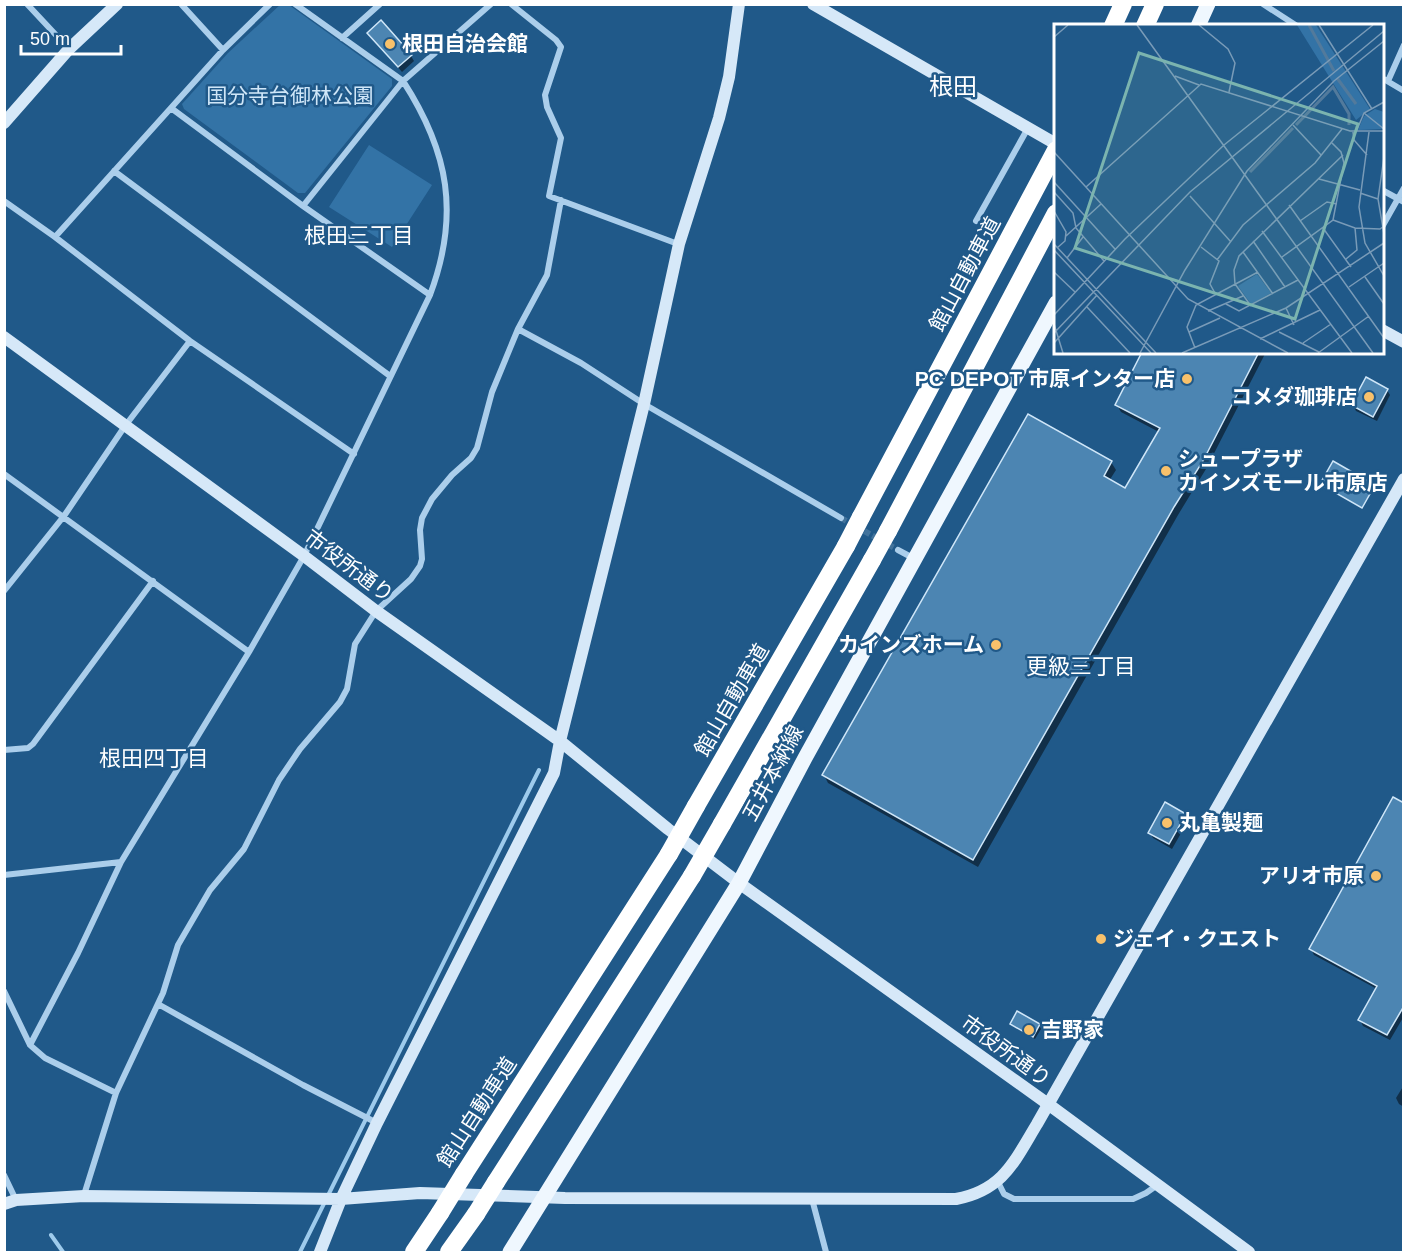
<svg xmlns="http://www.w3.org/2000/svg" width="1408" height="1257" font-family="Helvetica,'Noto Sans JP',sans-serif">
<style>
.green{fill:#3373a6}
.shadow{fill:#0007}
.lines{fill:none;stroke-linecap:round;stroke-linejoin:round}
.stream{stroke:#9ecbec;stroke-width:4}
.building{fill:#4c85b2;stroke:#cfe6f8;stroke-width:1.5}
.street-tunnel{stroke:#41729b;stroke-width:6;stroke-dasharray:6 3;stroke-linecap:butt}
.street{stroke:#abceeb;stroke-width:6}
.secondary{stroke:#d6e8f8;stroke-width:12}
.primary{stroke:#eff7fe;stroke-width:15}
.highway{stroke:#fff;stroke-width:18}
.highway-bridge{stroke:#fff;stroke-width:18}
.poi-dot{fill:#f8c16b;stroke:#205989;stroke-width:2}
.labels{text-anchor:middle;stroke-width:5;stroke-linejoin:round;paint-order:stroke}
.poi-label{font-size:21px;font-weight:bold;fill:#fff;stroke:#205989;text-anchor:start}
.park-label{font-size:21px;fill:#cfe6f8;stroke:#205989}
.street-label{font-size:21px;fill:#fff;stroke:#205989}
.neighbourhood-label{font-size:22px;fill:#fff;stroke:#205989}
.quarter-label{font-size:24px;fill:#fff;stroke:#205989}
.inset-river{fill:none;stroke:#527a9c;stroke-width:3}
.inset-road{fill:none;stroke:#799bb8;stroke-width:1.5}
.view{fill:#7bb4af;fill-opacity:0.15;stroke:#7bb4af;stroke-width:3}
.inset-edge{fill:none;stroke:#fff;stroke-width:3}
</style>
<rect width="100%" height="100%" fill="#205989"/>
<!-- green -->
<path class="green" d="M281,4L289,5L392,79V86L305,193H298L184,109L182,104L228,53Z
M369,145L432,185L392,247L329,207Z"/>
<!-- shadow -->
<path class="shadow" d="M369,33L411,56L414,61L402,72Z
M1144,352H1266L1206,469L1178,515L978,867L828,783L824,775L1111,462L1116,470L1109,481L1125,490L1159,432L1121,412L1117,405Z
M1387,390L1390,395L1377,421L1356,411L1353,405Z
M1404,805V1016L1390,1040L1363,1026L1360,1020L1377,989L1314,955L1311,949Z
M1185,815L1188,821L1172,849L1153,838L1150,833Z
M1012,1024L1039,1025L1041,1029L1035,1039L1014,1027Z
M1404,1085V1107L1399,1104L1396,1098Z"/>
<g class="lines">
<!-- stream -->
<path class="stream" d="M51,1235L63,1252
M300,1252L539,770"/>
</g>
<!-- building -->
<path class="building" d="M381,20L412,55L398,67L367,33Z
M1142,352H1259L1203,461L1174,507L973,860L822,775L1028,414L1112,461L1104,476L1125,488L1160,428L1115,405Z
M1366,377L1388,389L1373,417L1351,405Z
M1333,461L1375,485L1362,508L1320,484Z
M1393,797L1404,803V1006L1387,1035L1358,1020L1377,986L1309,949Z
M1165,802L1186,814L1169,844L1148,833Z
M1017,1011L1040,1024L1033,1037L1010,1024Z"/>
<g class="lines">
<!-- street-tunnel -->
<path class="street-tunnel" d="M841,518L898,550"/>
<!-- street -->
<path class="street" d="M27,4L69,49
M181,4L223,50
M511,4L556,40L561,47L545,95L547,107L561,138L549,196L678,244
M1263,4L1297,26
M342,38L380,4
M1382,78L1404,91
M1388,81L1404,45
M171,108L303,206L430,295
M114,171L390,376
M1382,190L1404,202
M4,201L55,237L190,341L354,454
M303,206L403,81L491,4
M976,221L1028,128
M1382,227L1404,188
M55,237L223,50L270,4
M518,329L581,363L644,404L841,518
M4,474L249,652
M898,550L913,558
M4,591L64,516L125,426L190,341
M4,750L28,748L33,744L153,581
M4,875L121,862
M4,991L30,1045L45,1058L116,1093
M158,1004L303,1085L377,1123
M30,1045L78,953L121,862L249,652L304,556L430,295C460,215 449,152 403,81L295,4
M4,1175L16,1200
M998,1182L1004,1194L1014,1199H1133L1146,1193L1156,1186
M84,1195L116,1093L163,993L178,945L210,890L244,849L279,780L300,749L340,702L347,689L355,644L376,611L411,579L420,566L422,559L420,530L422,518L432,499L452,475L471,458L477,448L492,392L518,329L547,275L561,200
M812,1199L826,1252"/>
<!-- secondary -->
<path class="secondary" d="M813,4L1056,144
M4,123L69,49L117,4
M1382,330L1404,342
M4,337L304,556L376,611L560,741L668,829L739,883L1048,1104L1249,1252
M4,1204L16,1200L84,1196L341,1199L420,1193L565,1198L956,1199C1003,1190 1014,1162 1037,1124L1404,479
M320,1252L341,1199L377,1123L554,773L560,741L644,404L679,244L719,118L729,77L739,4"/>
<!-- primary -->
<path class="primary" d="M1198,26L1208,4
M510,1252L739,883L805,758L1056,303"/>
<!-- highway -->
<path class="highway" d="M1113,26L1123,4
M1145,26L1155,4
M861,517L1056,150
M888,531L1056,213
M696,806L846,546
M722,824L872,560
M464,1174L669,854
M496,1182L692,876
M414,1252L440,1213
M449,1252L476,1214"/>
<!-- highway-bridge -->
<path class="highway-bridge" d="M846,546L861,517
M872,560L888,531
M669,854L696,806
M692,876L722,824
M440,1213L464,1174
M476,1214L496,1182"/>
</g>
<!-- markers -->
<g class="poi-dot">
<circle cx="390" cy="44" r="6"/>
<circle cx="1187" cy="379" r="6"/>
<circle cx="1369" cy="397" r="6"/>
<circle cx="1166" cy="471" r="6"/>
<circle cx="996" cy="645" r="6"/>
<circle cx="1167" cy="823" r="6"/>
<circle cx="1376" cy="876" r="6"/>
<circle cx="1101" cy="939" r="6"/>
<circle cx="1029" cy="1030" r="6"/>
</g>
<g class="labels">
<!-- poi labels -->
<g class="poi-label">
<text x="402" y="51">根田自治会館</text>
<text x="1175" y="386" text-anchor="end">PC DEPOT 市原インター店</text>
<text x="1357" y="404" text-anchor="end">コメダ珈琲店</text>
<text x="1178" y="466">シュープラザ<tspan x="1178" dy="24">カインズモール市原店</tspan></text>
<text x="984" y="652" text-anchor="end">カインズホーム</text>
<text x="1179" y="830">丸亀製麺</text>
<text x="1364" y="883" text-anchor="end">アリオ市原</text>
<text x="1113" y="946">ジェイ・クエスト</text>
<text x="1041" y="1037">吉野家</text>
</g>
<!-- park labels -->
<g class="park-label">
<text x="290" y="103">国分寺台御林公園</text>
</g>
<!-- street labels -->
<g class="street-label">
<text transform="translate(965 274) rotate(-62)" y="7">館山自動車道</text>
<text transform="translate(349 566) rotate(37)" y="7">市役所通り</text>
<text transform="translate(732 700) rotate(-60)" y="7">館山自動車道</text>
<text transform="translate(773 773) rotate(-62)" y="7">五井本納線</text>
<text transform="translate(1006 1051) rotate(36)" y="7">市役所通り</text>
<text transform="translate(477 1112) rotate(-57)" y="7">館山自動車道</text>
</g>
<!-- neighbourhood labels -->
<g class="neighbourhood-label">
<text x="359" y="243">根田三丁目</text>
<text x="1081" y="674">更級三丁目</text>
<text x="154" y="766">根田四丁目</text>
</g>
<!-- quarter labels -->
<g class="quarter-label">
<text x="953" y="95">根田</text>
</g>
</g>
<!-- overview -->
<g transform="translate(1054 24)">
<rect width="330" height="330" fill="#205989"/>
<path d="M243,1H262L316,85L302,96ZM321,85L330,88V105L304,106L310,92ZM203,250L217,269L197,280L184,262Z" fill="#3373a6"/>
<path class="inset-river" d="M255,1L280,47M283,54L302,80M242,101L279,63L295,90V101M196,148L239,104"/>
<path class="inset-road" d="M83,1L319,329M145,1L174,25L181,39L175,68M265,1L318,85M0,13L14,1M121,52L145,61M310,89L330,105M239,101L267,131M299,108L300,116L313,131M302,108L310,89L330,78M315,108L305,183L311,219L330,252M0,128L134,275L234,329M330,133L324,175L330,210M265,155L306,166M0,158L61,225M32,163L147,60L296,107H330M0,168L19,189L22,204L50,237M306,169L324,175M136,172L177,218M235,181L330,314M0,187L12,208L11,217L3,224M279,196L301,204L326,205L330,202M246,197L273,178L283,180M269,204L297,243M208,207L298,329M12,212L47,180M199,217L231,263M0,220L102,329M147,223L165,237L156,260L162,271M0,226L97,329M189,228L219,270M228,233L279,196L290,139L287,128L278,119M13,234L29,213M292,235L303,226L301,204M163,236L189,201L261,139L288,105M0,248L21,268M311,253L330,280M295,263L330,239M172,280L185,287L244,256M197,282L181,260L180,246L185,232L289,131M33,283L76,329M232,284L240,301M154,287L189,272M0,291L71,215L170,121L319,1M0,300L9,329M135,308L166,294M225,308L265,328M0,309L136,168L330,7M206,315L266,286M0,319L43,271M249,319L277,300M141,324L133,303L142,281L204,248M86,329L131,246L193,147L280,57L330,17M128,329L232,284L330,219M264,329L315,292"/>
<path class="view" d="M85,29L304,100L241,295L21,224Z"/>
<rect width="330" height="330" class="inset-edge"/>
</g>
<!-- border -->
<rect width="1408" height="1257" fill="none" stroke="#ffffff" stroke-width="12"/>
<!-- scale -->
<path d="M21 45v9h100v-9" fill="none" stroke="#ffffff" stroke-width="3"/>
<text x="30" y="45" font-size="18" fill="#ffffff" stroke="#205989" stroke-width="4.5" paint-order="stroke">50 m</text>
</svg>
